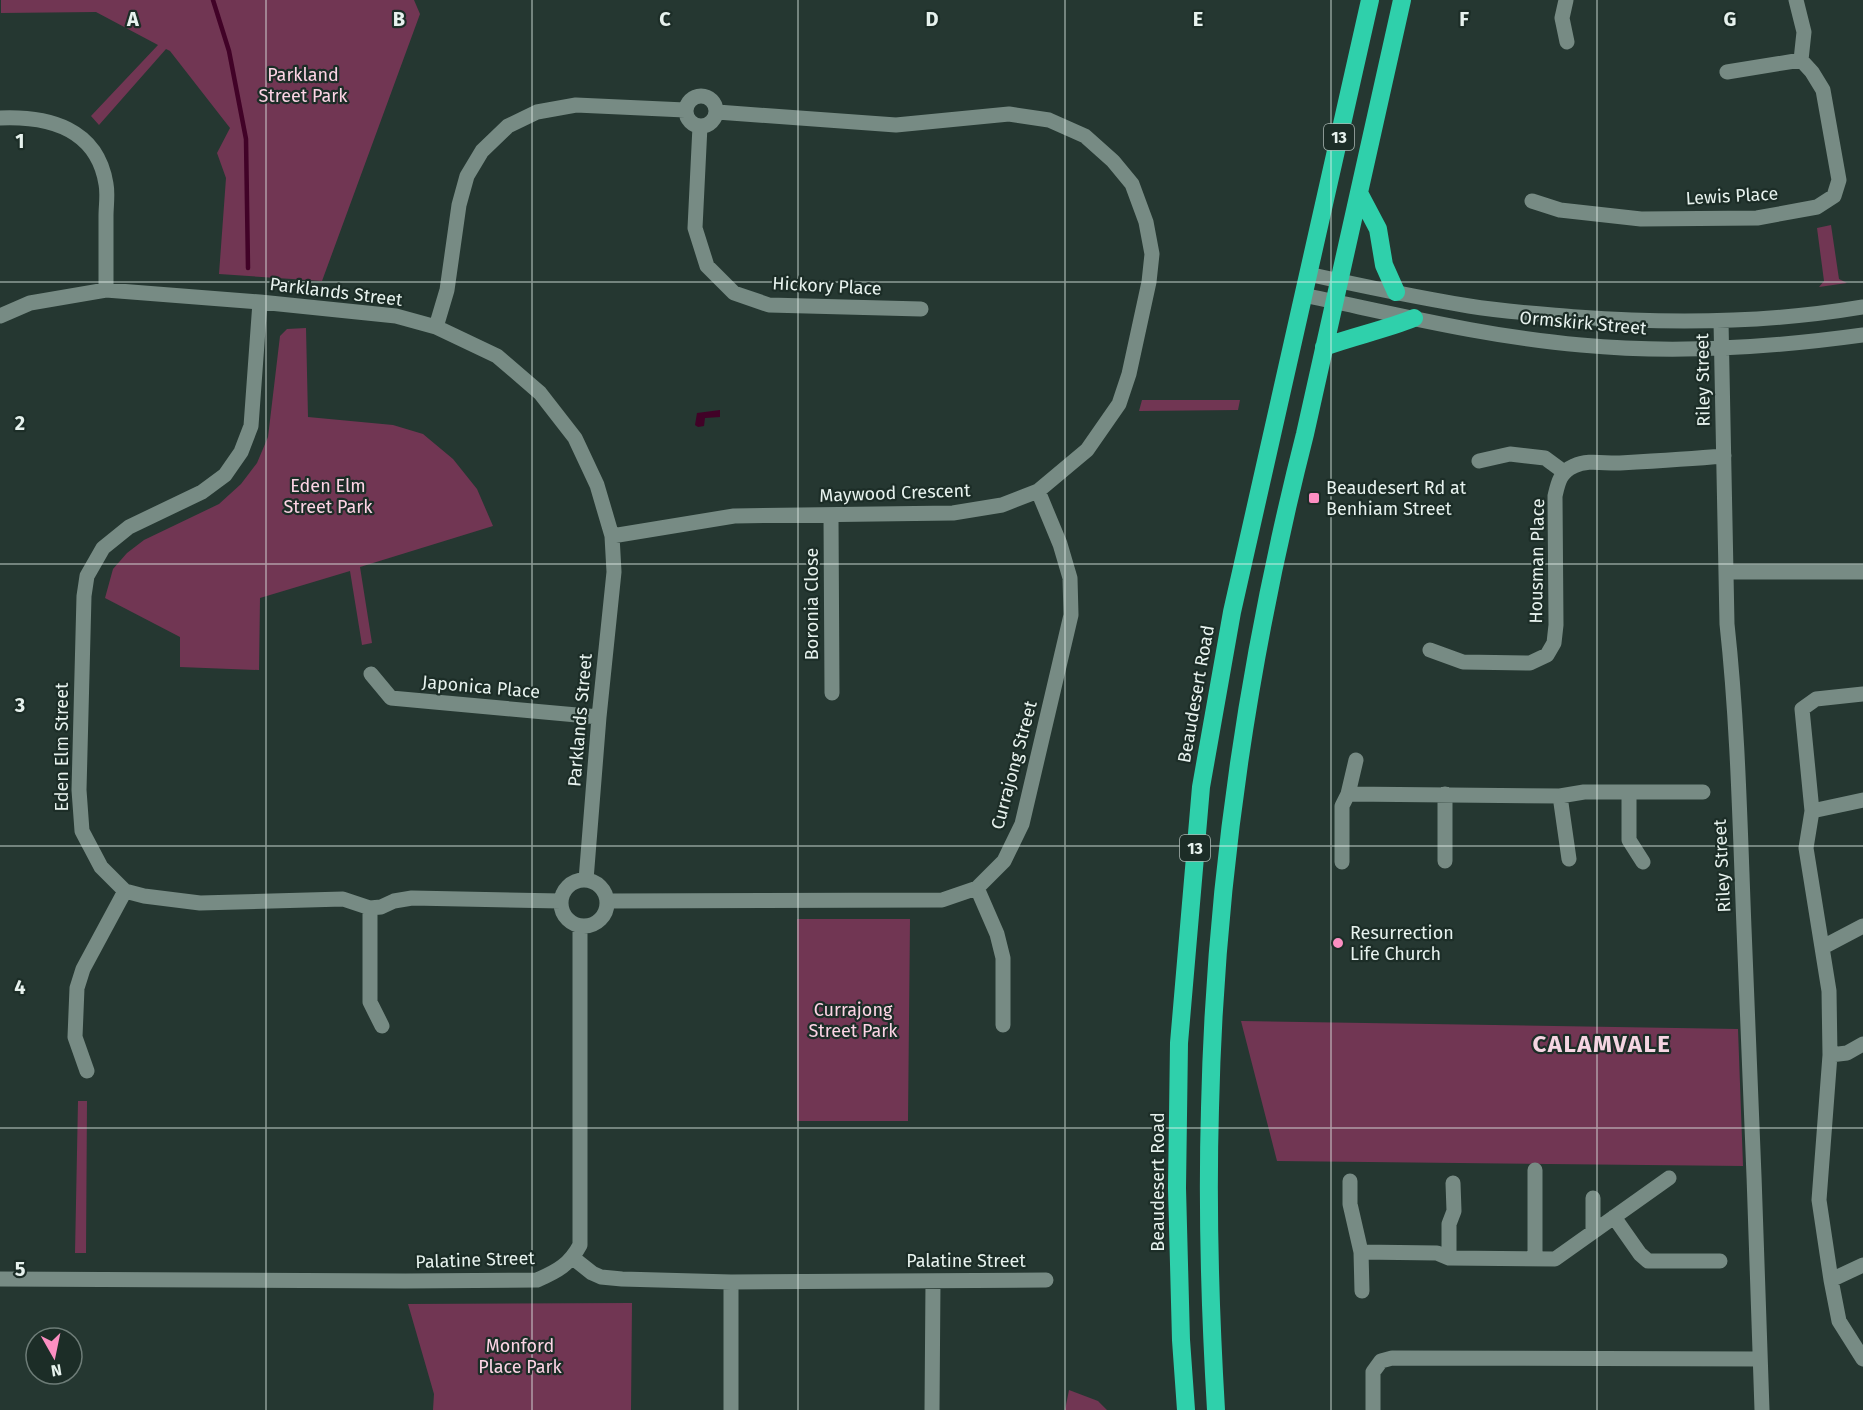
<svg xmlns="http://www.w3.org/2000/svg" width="1863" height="1410" font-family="'Fira Sans',sans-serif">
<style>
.green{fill:#713653}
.water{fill:#410227}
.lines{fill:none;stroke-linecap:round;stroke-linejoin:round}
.stream{stroke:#410227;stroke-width:4.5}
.street{stroke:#778b84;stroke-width:15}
.highway{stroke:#2fd0ab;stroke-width:18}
.grid{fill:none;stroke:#e7f2ee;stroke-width:1.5;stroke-opacity:0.55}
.poi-dot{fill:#fc8fc2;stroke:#1c2d27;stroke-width:2}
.labels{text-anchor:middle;stroke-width:4.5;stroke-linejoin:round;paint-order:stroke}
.shield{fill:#1c2d27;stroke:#aab7b2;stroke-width:1.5}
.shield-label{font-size:16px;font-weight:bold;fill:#e7f2ee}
.park-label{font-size:18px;fill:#fdd4e5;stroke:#1c2d27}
.street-label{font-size:18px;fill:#e7f2ee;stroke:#1c2d27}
.poi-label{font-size:18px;fill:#e7f2ee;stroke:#1c2d27;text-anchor:start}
.district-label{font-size:24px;font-weight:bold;letter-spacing:1.5px;fill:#f5d5e2;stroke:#1c2d27}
.grid-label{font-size:20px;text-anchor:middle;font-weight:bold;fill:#e7f2ee;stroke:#1c2d27;stroke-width:4.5;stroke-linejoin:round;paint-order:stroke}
</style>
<rect width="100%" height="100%" fill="#253731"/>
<!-- green -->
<path class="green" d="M1,0H414L420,14L322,281L219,274L226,178L217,153L230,128L170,51L166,49L99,125L91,116L158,45L96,12L1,13Z
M1831,225L1839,279L1847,283L1819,287L1824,281L1817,228Z
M306,328L308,417L393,425L423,434L453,459L477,489L493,526L360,567L372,643L362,645L350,571L260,598L259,670L180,667V637L105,598L113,569L127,553L144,540L219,504L241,484L257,463L268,437L280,336L287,329Z
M1142,400H1240L1238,410L1139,411Z
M797,919H910L908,1121H797Z
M1241,1021L1738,1029L1743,1166L1277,1161Z
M78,1101H87L86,1253H75Z
M632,1303L631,1410H433L434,1394L408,1304Z
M1069,1390L1098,1401L1107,1410H1065Z"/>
<!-- water -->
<path class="water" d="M720,410V417L705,418L704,426L698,427L695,425L697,413Z"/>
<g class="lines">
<!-- stream -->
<path class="stream" d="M213,0L229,51L246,139L248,268"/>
<!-- street -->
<path class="street" d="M1566,0L1562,18L1567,42
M1727,72L1801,60
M686 111a15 15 0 1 1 30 0a15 15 0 1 1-30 0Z
M0,118C48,116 97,128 106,184C108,194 106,206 106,216C106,241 106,266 106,290
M700,126L695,228L707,266L734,293L769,305L921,309
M1532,201L1560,210L1641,219L1757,218L1817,207L1834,196L1839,180L1823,90L1812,72L1801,60L1804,32L1796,0
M1308,274C1362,286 1415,297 1469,306C1505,312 1541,314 1577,317C1673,324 1769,323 1863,307
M1303,295C1395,314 1487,337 1581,345C1676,354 1769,348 1863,335
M260,302L251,426L241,452L225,475L202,492L129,527L103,548L87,576L84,596L79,790L82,831L101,867L125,891L144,896L200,903L343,899L370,908L381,907L394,901L412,898L561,901
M0,316L30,303L106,290L260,302L396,316L436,327L497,356L540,393L575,438L597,485L612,536L614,572L599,717L586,880
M1721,321L1727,624C1738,725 1740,827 1744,928C1751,1089 1757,1249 1762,1410
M436,327L447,290L459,205L467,176L482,151L508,126L537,112L576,105L685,110
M1479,461L1510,454L1545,458L1564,472
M831,516L832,693
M612,536L734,516L953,513L1002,505L1038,491L1087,450L1119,404L1129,374L1149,282L1152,254L1146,222L1132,184L1113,161L1085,136L1049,120L1009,114L896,125L717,112
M1726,572H1863
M1430,650L1463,662L1530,663L1547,655L1554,643L1556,625L1555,496C1558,483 1560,472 1574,466C1588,459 1606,464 1620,463C1655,461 1689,459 1724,456
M371,674L391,698L599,717
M1863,694L1816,699L1802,709L1812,811L1806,848L1829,991L1830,1055L1819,1200L1831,1280L1839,1321L1863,1359
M1629,792H1703
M1348,794L1560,796L1584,792H1629V840L1643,862
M1560,796L1569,859
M1812,811L1863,800
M1445,861V794
M1342,862V806L1348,794L1356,760
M561 903a23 23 0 1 1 46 0a23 23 0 1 1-46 0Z
M977,888L997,934L1003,958V1025
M608,901L942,900L977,888L1004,861L1022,824L1071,615L1070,578L1060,544L1038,491
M370,908V1002L382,1026
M1823,947L1863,926
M1830,1055L1847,1053L1863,1044
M87,1071L75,1037L77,988L83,969L125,891
M1535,1170V1258
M1350,1181V1204L1361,1252L1437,1253L1449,1258L1555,1259L1669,1178
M1614,1217L1640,1254L1648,1261H1720
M1593,1232V1198
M1361,1252L1362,1291
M573,1258L592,1273L601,1277L622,1279L731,1282L1046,1280
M1449,1258V1224L1454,1211L1453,1183
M0,1279L405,1281L537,1280C558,1271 570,1264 580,1245V927
M1831,1280L1863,1265
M731,1282V1410
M932,1410L933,1281
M1373,1410V1372L1381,1361L1392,1358L1760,1359"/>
<!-- highway -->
<path class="highway" d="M1359,193L1378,229L1384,265L1396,292
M1324,347C1354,336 1384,330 1414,318
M1186,1410L1181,1340L1177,1188L1179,1043L1201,787L1232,612L1370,0
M1216,1410C1210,1309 1207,1209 1210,1108C1215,881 1249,654 1305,434L1402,0"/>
</g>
<!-- grid -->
<path class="grid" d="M266,0V1410M532,0V1410M798,0V1410M1065,0V1410M1331,0V1410M1597,0V1410M0,282H1863M0,564H1863M0,846H1863M0,1128H1863"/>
<!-- markers -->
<g class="poi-dot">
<rect x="1308" y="492" width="12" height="12" rx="3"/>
<circle cx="1338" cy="943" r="6"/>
</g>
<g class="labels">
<!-- shield labels -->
<g class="shield">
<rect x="1324" y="124" width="30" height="26" rx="4.5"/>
<rect x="1180" y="835" width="30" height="26" rx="4.5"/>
</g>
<g class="shield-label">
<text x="1339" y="143">13</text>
<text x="1195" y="854">13</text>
</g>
<!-- park labels -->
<g class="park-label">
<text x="303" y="81">Parkland<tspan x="303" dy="21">Street Park</tspan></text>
<text x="328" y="492">Eden Elm<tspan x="328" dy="21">Street Park</tspan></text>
<text x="853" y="1016">Currajong<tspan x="853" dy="21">Street Park</tspan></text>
<text x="520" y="1352">Monford<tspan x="520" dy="21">Place Park</tspan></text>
</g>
<!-- street labels -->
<g class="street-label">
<text transform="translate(1732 196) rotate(-3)" y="6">Lewis Place</text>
<text transform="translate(827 286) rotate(3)" y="6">Hickory Place</text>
<text transform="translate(336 292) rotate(7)" y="6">Parklands Street</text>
<text transform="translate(1583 323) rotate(5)" y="6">Ormskirk Street</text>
<text transform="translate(1703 380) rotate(-91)" y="6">Riley Street</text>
<text transform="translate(895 493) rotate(-2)" y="6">Maywood Crescent</text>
<text transform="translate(1537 561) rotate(-89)" y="6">Housman Place</text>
<text transform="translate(812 604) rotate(-90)" y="6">Boronia Close</text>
<text transform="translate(481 687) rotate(5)" y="6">Japonica Place</text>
<text transform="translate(1196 694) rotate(-80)" y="6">Beaudesert Road</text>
<text transform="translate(580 720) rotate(-85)" y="6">Parklands Street</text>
<text transform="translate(62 747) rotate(-90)" y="6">Eden Elm Street</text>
<text transform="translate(1014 765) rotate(-75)" y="6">Currajong Street</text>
<text transform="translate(1722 866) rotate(-93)" y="6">Riley Street</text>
<text transform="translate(1158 1182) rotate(-90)" y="6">Beaudesert Road</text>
<text transform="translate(475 1260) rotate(-2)" y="6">Palatine Street</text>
<text x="966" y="1267">Palatine Street</text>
</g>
<!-- poi labels -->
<g class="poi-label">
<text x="1326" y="494">Beaudesert Rd at<tspan x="1326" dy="21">Benhiam Street</tspan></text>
<text x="1350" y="939">Resurrection<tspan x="1350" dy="21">Life Church</tspan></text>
</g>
<!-- district labels -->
<g class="district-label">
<text x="1602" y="1052">CALAMVALE</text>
</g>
</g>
<g class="grid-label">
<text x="133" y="26">A</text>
<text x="399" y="26">B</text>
<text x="665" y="26">C</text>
<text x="932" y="26">D</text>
<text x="1198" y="26">E</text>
<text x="1464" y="26">F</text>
<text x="1730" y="26">G</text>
<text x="20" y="148">1</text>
<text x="20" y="430">2</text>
<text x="20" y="712">3</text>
<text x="20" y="994">4</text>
<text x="20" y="1276">5</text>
</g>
<!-- north arrow -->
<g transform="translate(54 1356) rotate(171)"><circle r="28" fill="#1c2d27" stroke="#6d7c77" stroke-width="1.5"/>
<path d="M0-4.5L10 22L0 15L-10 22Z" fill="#fc8fc2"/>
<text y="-9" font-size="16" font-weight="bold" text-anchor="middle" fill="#e7f2ee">N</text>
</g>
</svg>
